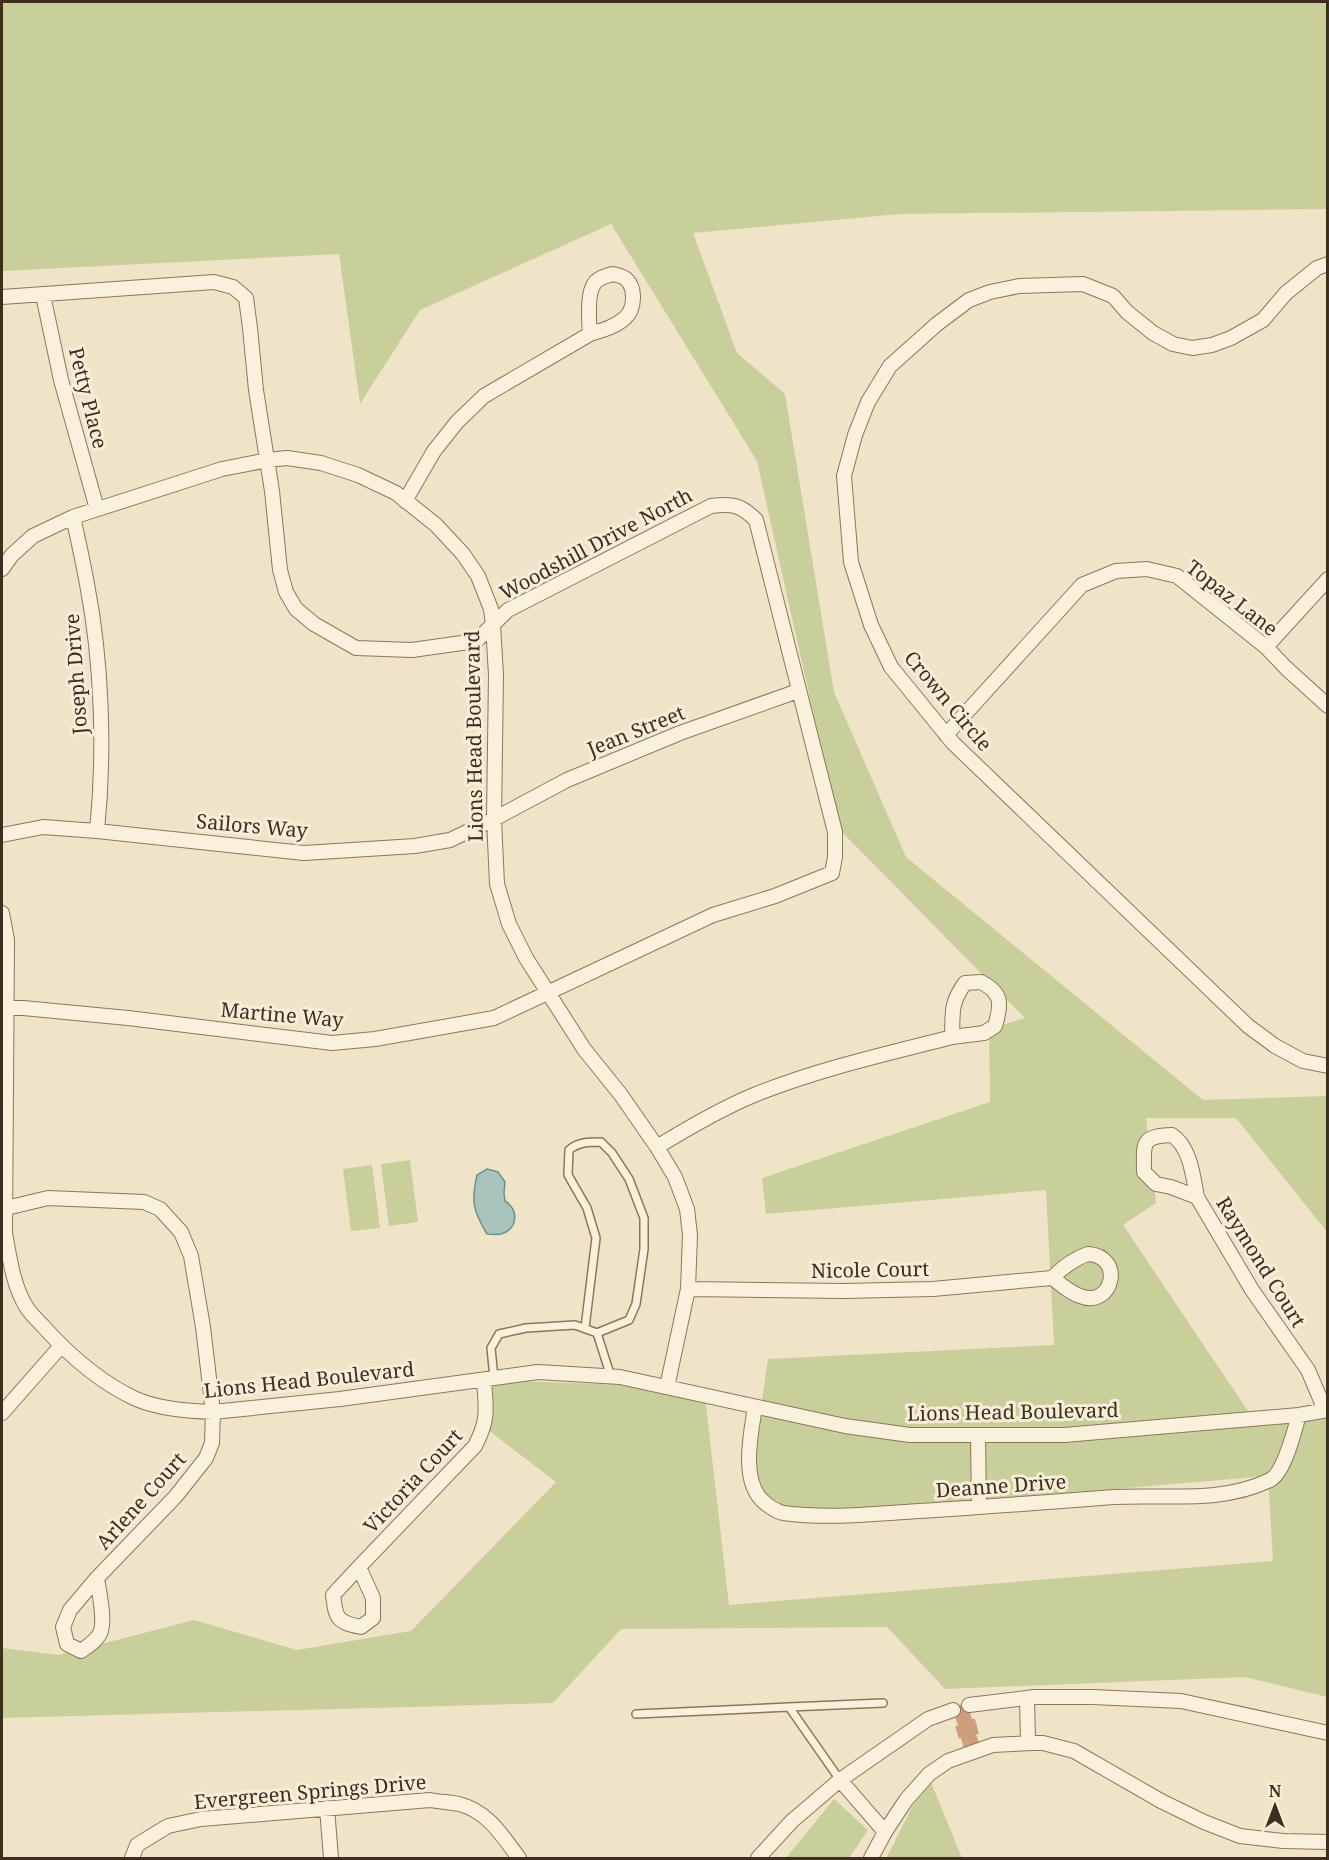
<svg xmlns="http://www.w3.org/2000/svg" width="1329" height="1860" font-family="'Noto Serif',serif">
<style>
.green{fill:#c9cf9b}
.water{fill:#a9c4bc;stroke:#6f938a;stroke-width:1.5}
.building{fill:#cf9f7d}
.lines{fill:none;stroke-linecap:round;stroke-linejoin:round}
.lane-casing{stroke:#8d765c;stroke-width:10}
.street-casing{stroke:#8d765c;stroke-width:16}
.lane{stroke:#faf1dc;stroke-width:7}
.street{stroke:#faf1dc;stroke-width:14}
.labels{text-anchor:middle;stroke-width:6;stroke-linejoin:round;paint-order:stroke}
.street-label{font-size:20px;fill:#3d2e20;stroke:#f7eed8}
</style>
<rect width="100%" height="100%" fill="#f0e4c8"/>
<!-- green -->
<path class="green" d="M2,2H1327V209L900,214L693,233L737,353L785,394L834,692L906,857L1203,1100L1327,1096V1232L1236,1118H1146L1156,1203L1123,1225L1254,1420L1327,1406V1697L1245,1677L945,1689L887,1627L621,1629L553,1703L2,1718V1648L59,1655L194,1620L297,1650L411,1631L556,1482L484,1427L487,1380L659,1386L705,1397L729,1605L1273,1561L1268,1476L798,1516L750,1482L768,1359L1054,1345L1046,1190L766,1214L762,1178L990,1102L989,1029L1025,1018L839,829L757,461L611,224L420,310L360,404L339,254L2,271Z
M410,1160L418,1222L389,1226L381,1164Z
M372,1165L380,1228L351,1231L343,1169Z
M928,1775L962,1858H886L887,1857Z
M834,1799L868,1830L849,1858H786Z"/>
<!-- water -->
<path class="water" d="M487,1169L498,1172L505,1182L504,1193L505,1201C519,1210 518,1229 501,1234C497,1235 491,1234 487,1234C473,1211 471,1201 477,1175Z"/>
<!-- building -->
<path class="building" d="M967,1703L972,1719H975L979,1734H976L981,1748L965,1753L961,1738L959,1739L955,1726H958L952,1707Z"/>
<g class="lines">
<!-- lane casing -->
<g class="lane-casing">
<path id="lane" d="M585,1328L596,1238L587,1208L568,1175L569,1150C578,1142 589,1142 601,1142L612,1153L629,1179L644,1218V1249L636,1304L629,1320L597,1333
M494,1378L491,1348L499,1334L526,1328L575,1325L597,1333L611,1377
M789,1707L883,1703
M636,1714L789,1707L840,1780"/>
</g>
<!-- street casing -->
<g class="street-casing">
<path id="street" d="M1328,264L1317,268L1286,293L1263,320L1231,338L1212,345L1192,348L1173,344L1153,333L1127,312L1113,296L1083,284L1019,286L990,292L969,300L937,324L890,366L868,402L855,435L844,476L851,562L871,625L891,667L953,743L1248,1026L1275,1046L1303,1061L1328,1066
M613,274C617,275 623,276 626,279C636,288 635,309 625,318C615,327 603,330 590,334C589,322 587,296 593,286C596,278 606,276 613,274Z
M43,295L61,380L97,509
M2,297L214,282L233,287L246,298L250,328L256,390L272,491L280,570L286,592L296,609L314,624L356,648L412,650L476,641L508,610L711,506C732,503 741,505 756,520L835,832V857L832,873L775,896L713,915L494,1018L375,1039L332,1043L128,1018L2,1006
M405,501L434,451L457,422L484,396L590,334
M73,517C78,539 83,562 87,584C102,662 105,752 97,831
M2,569L12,555L33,536L73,517L222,469L268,460L287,458L321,463L358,475L396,493L436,525L463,554L478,576L491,609L493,625L496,675L494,819L497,884L509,924L526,958L584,1049L621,1095L657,1147L675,1177L687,1209L690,1235L688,1289L667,1387
M1266,647L1328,579
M946,735L1082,585L1116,571L1147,569L1177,576L1266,647L1286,668L1328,706
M2,835L43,827L97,831L304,853L415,846L450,840L494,819L567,780L680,733L798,691
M2,913L7,940L5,1233C10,1259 13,1286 27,1308C31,1314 37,1320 42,1325C68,1354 101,1383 136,1399C159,1409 188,1411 213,1412L340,1399L538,1372L620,1377L845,1426L910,1435H1064L1299,1415L1328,1410
M981,982C1002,993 1002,1003 995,1026L984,1033L952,1037C953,1012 950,1004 965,983Z
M1172,1135C1191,1148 1193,1177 1197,1197L1171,1187L1156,1184L1144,1172C1144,1144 1140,1136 1172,1135Z
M657,1147C688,1128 720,1109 754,1095C818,1069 886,1054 952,1037
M1197,1197L1252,1290L1308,1370L1325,1410
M2,1209L48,1198L144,1202L160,1209L181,1232L191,1256L203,1327L213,1412L212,1443L206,1458L176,1496L97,1578L70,1610L63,1627L67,1644L81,1651C88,1646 98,1640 101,1631C105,1618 99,1592 97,1578
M1088,1254C1125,1256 1113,1309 1080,1296C1070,1293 1061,1284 1052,1278C1063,1267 1073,1259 1088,1254Z
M688,1289L844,1291L933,1289L1052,1278
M755,1407C751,1433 740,1482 764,1502C768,1506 778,1512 783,1513C828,1519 875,1514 919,1511C984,1507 1049,1502 1114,1497C1166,1494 1220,1504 1270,1480C1285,1472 1294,1431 1299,1415
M2,1413L61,1346
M978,1436L979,1507
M359,1567L475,1446C489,1419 486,1410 484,1380
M359,1567L373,1598V1618L361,1627C336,1622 336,1618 333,1595Z
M1027,1698L1028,1743
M969,1705L1034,1697H1093L1181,1701L1328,1733
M840,1780L885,1832
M327,1808L331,1858
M132,1858L137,1845L168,1826L201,1819L430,1800C440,1802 450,1802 459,1804C488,1811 503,1837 519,1858
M758,1858L792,1821L840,1780L928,1719L953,1710
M871,1858L885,1832L906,1800L929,1774L948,1761L993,1745L1033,1743H1043L1074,1751L1161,1801L1204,1822L1240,1836L1283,1841L1328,1842"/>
</g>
<!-- lane -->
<use href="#lane" class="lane"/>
<!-- street -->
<use href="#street" class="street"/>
</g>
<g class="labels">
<!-- street labels -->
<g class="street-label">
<text transform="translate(88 398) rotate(76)" y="7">Petty Place</text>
<text transform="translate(596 544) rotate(-28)" y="7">Woodshill Drive North</text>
<text transform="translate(1232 598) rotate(38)" y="7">Topaz Lane</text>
<text transform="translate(76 674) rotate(-94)" y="7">Joseph Drive</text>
<text transform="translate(948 701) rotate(50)" y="7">Crown Circle</text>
<text transform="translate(636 731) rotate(-22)" y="7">Jean Street</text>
<text transform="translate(474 736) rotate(-91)" y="7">Lions Head Boulevard</text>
<text transform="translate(252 826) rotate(5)" y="7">Sailors Way</text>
<text transform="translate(282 1015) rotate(5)" y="7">Martine Way</text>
<text transform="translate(1261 1262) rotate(58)" y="7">Raymond Court</text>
<text transform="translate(870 1270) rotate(-1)" y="7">Nicole Court</text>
<text transform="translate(309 1380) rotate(-6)" y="7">Lions Head Boulevard</text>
<text transform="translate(1013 1412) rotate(-1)" y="7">Lions Head Boulevard</text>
<text transform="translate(413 1481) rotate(-47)" y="7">Victoria Court</text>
<text transform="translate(1001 1486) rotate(-4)" y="7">Deanne Drive</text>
<text transform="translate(141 1501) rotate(-48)" y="7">Arlene Court</text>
<text transform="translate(310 1792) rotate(-5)" y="7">Evergreen Springs Drive</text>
</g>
</g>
<!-- border -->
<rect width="1329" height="1860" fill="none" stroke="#3d2e20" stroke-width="6"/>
<!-- north arrow -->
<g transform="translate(1275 1806)" stroke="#f7eed8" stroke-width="4.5" paint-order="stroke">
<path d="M0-4.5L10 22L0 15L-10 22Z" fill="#3d2e20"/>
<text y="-9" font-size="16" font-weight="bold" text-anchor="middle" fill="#3d2e20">N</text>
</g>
</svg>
